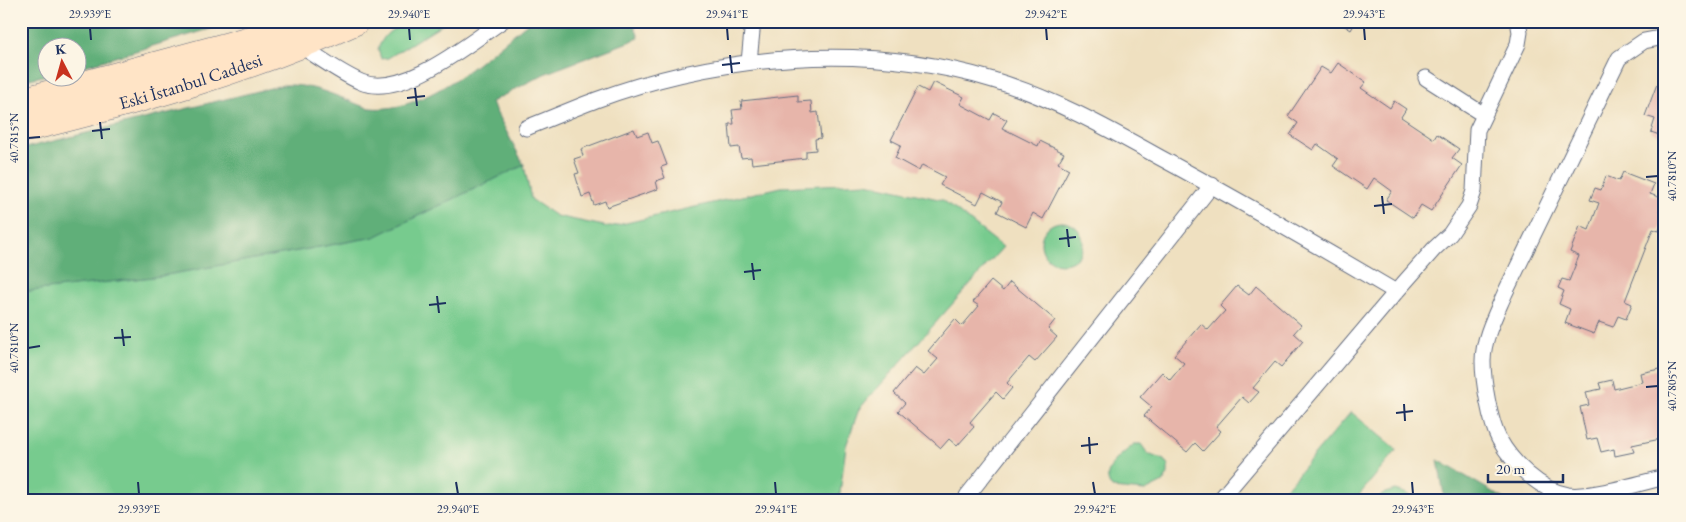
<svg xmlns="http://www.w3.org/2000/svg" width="1686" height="522" font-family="'EB Garamond',serif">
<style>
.green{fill:#77cb8e;stroke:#497d76}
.forest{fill:#61af79;stroke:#3e6f6c}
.building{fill:#e7b5aa}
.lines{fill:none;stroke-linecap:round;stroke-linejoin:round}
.service-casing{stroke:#656d80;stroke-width:17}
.secondary-casing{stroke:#656d80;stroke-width:29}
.service{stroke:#fff;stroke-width:15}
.secondary{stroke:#ffe4c6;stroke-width:28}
.ticks{fill:none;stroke:#1b2f5e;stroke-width:2}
.labels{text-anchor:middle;stroke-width:4;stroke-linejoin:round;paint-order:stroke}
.street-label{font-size:18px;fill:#1b2f5e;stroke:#fcf5e5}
.neatline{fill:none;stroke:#1b2f5e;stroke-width:2}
.ticks-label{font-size:12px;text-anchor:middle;fill:#1b2f5e}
</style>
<rect width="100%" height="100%" fill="#fcf5e5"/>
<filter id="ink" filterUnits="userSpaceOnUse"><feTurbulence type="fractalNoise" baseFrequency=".02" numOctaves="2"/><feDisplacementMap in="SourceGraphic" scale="10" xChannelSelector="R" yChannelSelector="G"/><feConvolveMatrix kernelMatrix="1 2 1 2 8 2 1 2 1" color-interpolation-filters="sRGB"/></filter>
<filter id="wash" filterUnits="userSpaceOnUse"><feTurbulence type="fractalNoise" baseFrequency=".0096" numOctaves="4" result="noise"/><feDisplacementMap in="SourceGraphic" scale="20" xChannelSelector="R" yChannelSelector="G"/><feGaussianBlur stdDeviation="1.12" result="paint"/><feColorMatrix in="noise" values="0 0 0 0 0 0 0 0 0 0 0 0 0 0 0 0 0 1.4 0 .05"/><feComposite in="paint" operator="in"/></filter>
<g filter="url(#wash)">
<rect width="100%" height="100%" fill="#efe0c0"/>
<!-- green -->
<path class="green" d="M418,21H447L388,58L381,59L378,49C386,28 399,26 418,21Z
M524,165L531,199L556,216L609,227L781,187L866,183L943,200L1003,247L859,409L846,446L839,501H21V292L161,276L374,237Z
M1041 243a21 21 0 1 1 42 0a21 21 0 1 1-42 0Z
M1351,412L1397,450L1354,501H1287L1280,495Z
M1134,444H1141L1148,454L1164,460L1168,466V474L1163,482L1145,491L1112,488C1098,470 1122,455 1134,444Z
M1395,490L1408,494L1413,501H1376L1382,494Z"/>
<!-- forest -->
<path class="forest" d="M21,21H237L78,68V48H48L47,75L21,81Z
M530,21H633L639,38L544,74L491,102L524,165L374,237L161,276L21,292V149L283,85C306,84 324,91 345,99C353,102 362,107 370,108C428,114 488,54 530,21Z
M1438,460L1508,501H1445Z"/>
<g id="blocks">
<!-- building -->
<path class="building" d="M1337,21H1356L1351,30Z
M1338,63L1366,82L1361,88L1390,108L1394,101L1406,109L1401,117L1434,139L1437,134L1459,149L1452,158L1462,165L1431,211L1421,205L1413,218L1386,200L1392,191L1374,178L1367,189L1333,166L1338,159L1317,144L1313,150L1290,135L1298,123L1288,116L1321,67L1331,73Z
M933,82L964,97L960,104L990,120L994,113L1007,120L1002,128L1038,146L1040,141L1064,153L1058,163L1069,169L1043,219L1033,213L1026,227L997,212L1002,202L983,192L977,204L940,185L945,177L922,165L919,171L895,158L901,145L891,140L918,87L928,92Z
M1657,84L1665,86V137L1651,132L1655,119L1645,116Z
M798,95V102L811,101L812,113L818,112L821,138L815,139L816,150L806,151V158L752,164L751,157L741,158L739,147L731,148L729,124H734L732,110L742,109L741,101Z
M634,129L637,136L648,132L652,143L658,141L667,165L661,167L665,178L656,181L658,189L607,207L605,201L594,205L590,194L582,197L575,174L579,173L574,159L583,156L581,149Z
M1623,172L1654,184L1650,194L1664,199L1659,211L1665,214V216L1659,231L1653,229L1625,301L1632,304L1626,319L1618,316L1613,327L1599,322L1594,334L1565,323L1570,309L1559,304L1564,291L1558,288L1562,279L1569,281L1579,256L1570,252L1580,226L1589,230L1599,203L1590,200L1595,188L1601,190L1606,176L1619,181Z
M991,281L1003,291L1010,282L1055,320L1048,329L1057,337L1035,362L1029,357L1007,383L1012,388L1003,399L996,392L970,422L974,427L957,446L949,439L941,448L898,411L905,403L894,393L915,368L924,375L938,359L928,351L955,319L962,326L979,306L973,302Z
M1237,286L1249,295L1256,286L1301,325L1294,333L1303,341L1281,367L1275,362L1253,388L1259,392L1249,403L1242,397L1216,427L1221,431L1203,451L1195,443L1187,452L1144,416L1152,407L1140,397L1162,372L1170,380L1184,363L1174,355L1201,324L1208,330L1225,311L1220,306Z
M1665,368V438L1632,445L1634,452L1615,456L1614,449L1601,452L1597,438L1587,440L1580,407L1589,405L1586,392L1601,389L1599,383L1612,380L1614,389L1642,382L1640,373Z"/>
</g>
</g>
<g filter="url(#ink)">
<use href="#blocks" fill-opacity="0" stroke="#656d80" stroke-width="1"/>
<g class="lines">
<!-- service casing -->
<g class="service-casing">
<path id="service" d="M1665,37L1644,41L1619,58L1505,293C1496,314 1483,338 1483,361C1483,381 1490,422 1499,439C1512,463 1541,491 1568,495C1592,498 1640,483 1665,477
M301,46C320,58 340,73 361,82C402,99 468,44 502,21
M749,62L753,21
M1426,78L1484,115
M526,128C549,119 572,109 596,100C721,54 865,42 993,80C1051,97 1107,128 1159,157C1239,200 1318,246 1396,292L1219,501
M1396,292L1434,249L1450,234L1469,206L1474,191L1477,130L1518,44L1520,32L1518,21
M967,496L1212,185"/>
</g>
<!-- secondary casing -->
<g class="secondary-casing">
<g id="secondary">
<path d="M21,102L229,46L270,34L299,21"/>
<path id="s1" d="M21,129C135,101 248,70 355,21"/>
</g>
</g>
<!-- service -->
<use href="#service" class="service"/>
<!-- secondary -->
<use href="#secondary" class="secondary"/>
</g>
</g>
<!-- ticks -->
<path class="ticks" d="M90,28L91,40M409,28L410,40M727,28L728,40M1046,28L1047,40M1364,28L1365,40M730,55L732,73M722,65L740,63M415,88L417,106M407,98L425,96M100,122L102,139M92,131L110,129M28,138L40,137M1646,177L1658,176M1382,196L1384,214M1374,206L1392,204M1067,229L1069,247M1059,239L1076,237M752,263L754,280M744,272L761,270M437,296L439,313M429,305L446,303M122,329L124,346M114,338L131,337M28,348L40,346M1646,387L1658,386M1404,404L1405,421M1396,413L1413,411M1089,437L1090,454M1081,446L1098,444M138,482L139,494M456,482L458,494M775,482L776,494M1093,482L1095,494M1412,482L1413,494"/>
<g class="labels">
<!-- street labels -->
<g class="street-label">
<text dy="6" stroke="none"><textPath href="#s1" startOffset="176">Eski İstanbul Caddesi</textPath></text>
</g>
</g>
<!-- margin -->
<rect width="1686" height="522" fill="none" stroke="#fcf5e5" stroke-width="55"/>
<!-- north arrow -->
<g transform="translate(62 62) rotate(354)"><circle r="24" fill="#fcf5e5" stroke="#a2a6af"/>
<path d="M0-4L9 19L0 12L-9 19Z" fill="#c8321e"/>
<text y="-8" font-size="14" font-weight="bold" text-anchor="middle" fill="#1b2f5e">K</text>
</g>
<!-- scale -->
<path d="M1488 474v8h75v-8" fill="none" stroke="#1b2f5e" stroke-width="2.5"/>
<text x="1496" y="474" font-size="15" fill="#1b2f5e" stroke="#fcf5e5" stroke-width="4" paint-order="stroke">20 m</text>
<rect x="28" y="28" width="1630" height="466" class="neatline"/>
<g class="ticks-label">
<text x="90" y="18">29.939°E</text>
<text x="409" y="18">29.940°E</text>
<text x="727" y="18">29.941°E</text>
<text x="1046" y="18">29.942°E</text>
<text x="1364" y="18">29.943°E</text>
<text transform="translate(14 138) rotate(-90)" y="4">40.7815°N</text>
<text transform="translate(1672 176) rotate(-90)" y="4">40.7810°N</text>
<text transform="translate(14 348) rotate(-90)" y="4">40.7810°N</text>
<text transform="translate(1672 386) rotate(-90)" y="4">40.7805°N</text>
<text x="139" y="513">29.939°E</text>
<text x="458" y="513">29.940°E</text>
<text x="776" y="513">29.941°E</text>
<text x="1095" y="513">29.942°E</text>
<text x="1413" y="513">29.943°E</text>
</g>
</svg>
